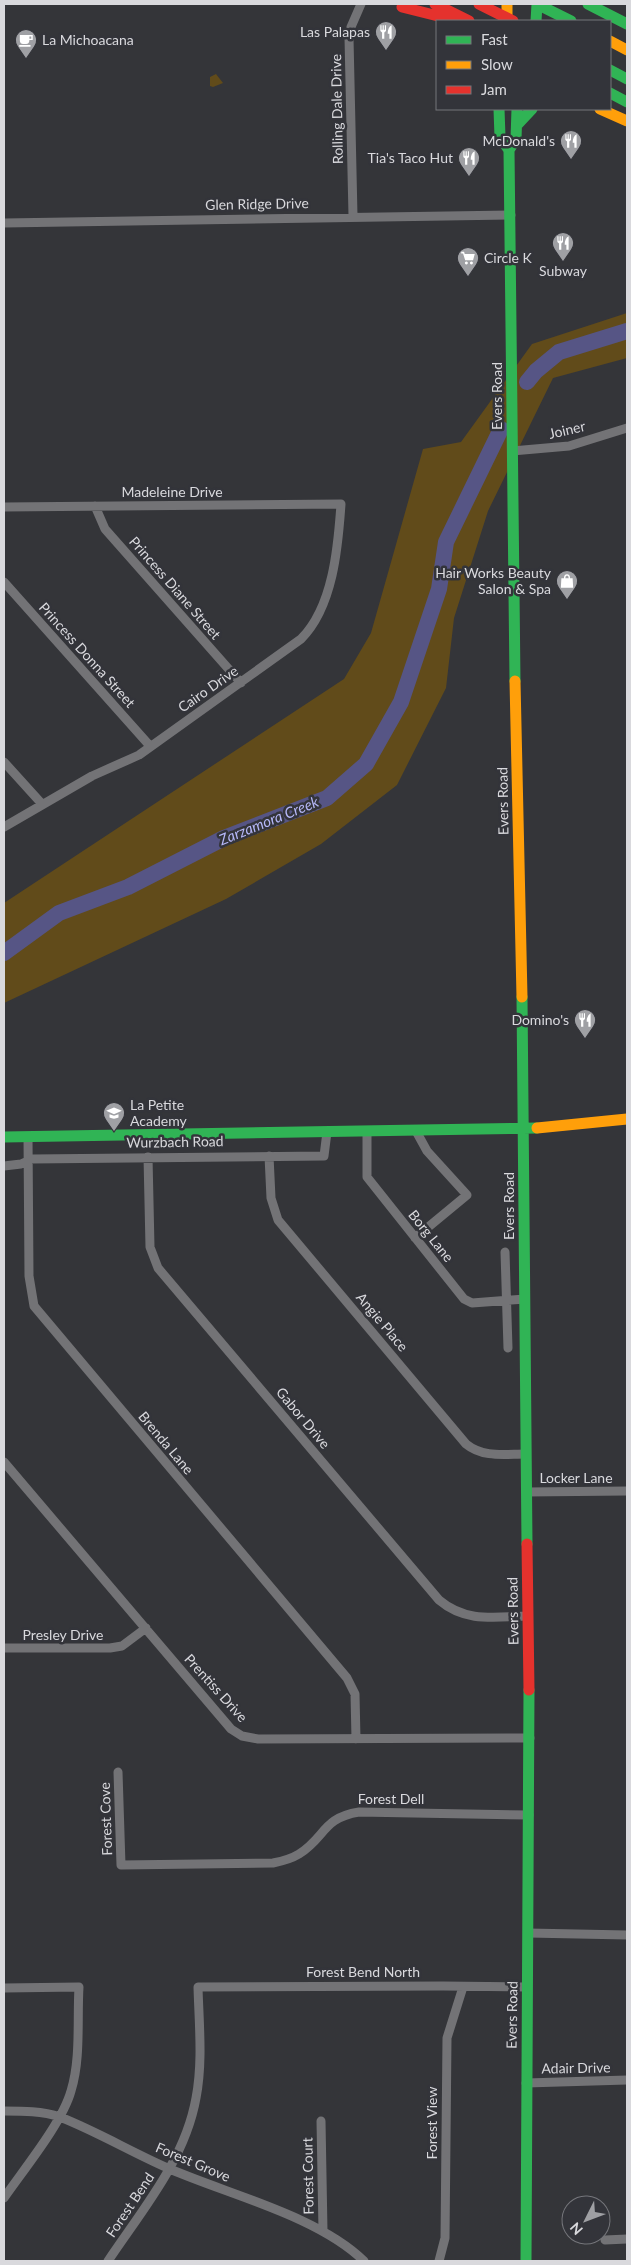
<svg xmlns="http://www.w3.org/2000/svg" width="631" height="2265" font-family="Lato,sans-serif">
<style>
.green{fill:#614b1a}
.lines{fill:none;stroke-linecap:round;stroke-linejoin:round}
.river{stroke:#565585;stroke-width:16}
.street{stroke:#737376;stroke-width:9}
.fast{stroke:#30b455;stroke-width:11}
.slow{stroke:#ff9f0a;stroke-width:11}
.jam{stroke:#e5322d;stroke-width:11}
.labels{text-anchor:middle;stroke-width:5;stroke-linejoin:round;paint-order:stroke}
.poi-label{font-size:14px;fill:#d9d9dd;stroke:#33343a;text-anchor:end}
.street-label{font-size:14px;fill:#d9d9dd;stroke:#33343a}
.water-label{font-size:15px;font-style:italic;fill:#b5b7f7;stroke:#33343a}
</style>
<rect width="100%" height="100%" fill="#343539"/>
<!-- green -->
<path class="green" d="M216,74L223,83L213,87L210,86V77Z
M627,313V358L553,378L488,511L454,618L446,688L397,785L321,844L226,899L4,1003V903L344,679L371,633L423,449L461,442L532,344Z"/>
<g class="lines">
<!-- river -->
<path class="river" d="M527,382L536,371L559,352L627,331
M4,953L59,913L128,887L224,838L327,798L366,764L401,702L439,589L446,542L501,429"/>
<!-- street -->
<path class="street" d="M353,216L349,38L351,27L361,4
M4,223L511,215
M512,451L569,446L627,428
M95,506L105,529L241,683
M4,507L341,504C338,548 333,607 301,639L139,755L92,776L4,827
M4,582L150,746
M4,762L42,804
M367,1132V1177L464,1299L472,1303L525,1299
M28,1137L29,1276L34,1306L347,1678L355,1694L356,1739
M269,1156L271,1198L278,1220L466,1444C483,1458 505,1454 525,1454
M148,1157L150,1247L158,1268L439,1600C466,1623 495,1617 528,1616
M4,1166L21,1164L32,1159L324,1156L327,1132
M415,1238L467,1195L427,1151L416,1131
M505,1252L508,1348
M4,1462L231,1729L242,1736L258,1739L530,1738
M526,1492L627,1491
M4,1648H110L122,1646L146,1628
M118,1772L121,1865L273,1863C283,1861 291,1859 299,1854C326,1837 322,1818 359,1812L529,1815
M528,1933L627,1935
M4,1988L79,1987C77,2020 81,2059 71,2091C62,2123 24,2169 4,2198
M526,2083L627,2080
M4,2111C23,2111 42,2111 60,2117C98,2132 133,2153 170,2169C230,2195 318,2216 364,2261
M321,2121L323,2231
M605,2240L627,2239
M108,2261C142,2210 185,2160 196,2098C203,2062 199,2024 198,1987L443,1986L527,1987
M439,2261L445,2238L447,2038L463,1987"/>
<!-- fast -->
<path class="fast" d="M537,4L571,21
M588,4L627,24
M536,21L537,4
M610,70L627,79
M610,93L627,102
M499,109L500,137L509,150
M517,125L532,109
M515,681L509,150L516,139L517,109
M522,997L527,1544
M4,1137L537,1128
M526,2261L529,1690"/>
<!-- slow -->
<path class="slow" d="M507,4V21
M610,41L627,50
M600,109L627,121
M515,681L522,997
M537,1128L627,1119"/>
<!-- jam -->
<path class="jam" d="M435,4L469,21
M479,4L513,21
M402,7L458,21
M527,1544L529,1690"/>
</g>
<!-- icons -->
<defs>
<g id="restaurant-pin" transform="scale(1.125)"><path d="M0 17L-7.5 6A9.5 9.5 0 1 1 7.5 6Z" fill="#9fa0a4" stroke="#33343a"/><path d="M-5-6h1v4h1v-4h1v4h1v-4h1v5L-1.5 .5V6h-2V.5L-5-1ZM5-6V6H3V1.5H1.5Q1.5-4 5-6Z" fill="#fff"/></g>
<g id="cafe-pin" transform="scale(1.125)"><path d="M0 17L-7.5 6A9.5 9.5 0 1 1 7.5 6Z" fill="#9fa0a4" stroke="#33343a"/><path d="M-5.5-4.5H6V0H3Q3 3.5 0 3.5H-2.5Q-5.5 3.5-5.5 0ZM3-3.2v2h1.7v-2ZM-6 4.5H4V6H-6Z" fill="#fff"/></g>
<g id="supermarket-pin" transform="scale(1.125)"><path d="M0 17L-7.5 6A9.5 9.5 0 1 1 7.5 6Z" fill="#9fa0a4" stroke="#33343a"/><path d="M-6-5.5h2.5l.6 2H6L4.5 2H-2.5L-4.4-4H-6ZM-1.5 3.2a1.3 1.3 0 1 0 .1 0ZM3 3.2a1.3 1.3 0 1 0 .1 0Z" fill="#fff"/></g>
<g id="shop-pin" transform="scale(1.125)"><path d="M0 17L-7.5 6A9.5 9.5 0 1 1 7.5 6Z" fill="#9fa0a4" stroke="#33343a"/><path d="M-5-2.5h2.3a2.7 3.5 0 0 1 5.4 0H5L5.5 6h-11ZM-1.5-2.5h3a1.5 2.3 0 0 0-3 0Z" fill="#fff"/></g>
<g id="school-pin" transform="scale(1.125)"><path d="M0 17L-7.5 6A9.5 9.5 0 1 1 7.5 6Z" fill="#9fa0a4" stroke="#33343a"/><path d="M0-5L7-2L0 1L-7-2ZM-4 1L0 2.5L4 1V4Q0 6-4 4Z" fill="#fff"/></g>
</defs>
<g fill-rule="evenodd">
<use href="#restaurant-pin" x="386" y="32"/>
<use href="#cafe-pin" x="26" y="40"/>
<use href="#restaurant-pin" x="571" y="141"/>
<use href="#restaurant-pin" x="469" y="158"/>
<use href="#restaurant-pin" x="563" y="243"/>
<use href="#supermarket-pin" x="468" y="258"/>
<use href="#shop-pin" x="567" y="581"/>
<use href="#restaurant-pin" x="585" y="1020"/>
<use href="#school-pin" x="114" y="1113"/>
</g>
<g class="labels">
<!-- poi labels -->
<g class="poi-label">
<text x="370" y="37">Las Palapas</text>
<text x="42" y="45" text-anchor="start">La Michoacana</text>
<text x="555" y="146">McDonald's</text>
<text x="453" y="163">Tia's Taco Hut</text>
<text x="484" y="263" text-anchor="start">Circle K</text>
<text x="563" y="276" text-anchor="middle">Subway</text>
<text x="551" y="578">Hair Works Beauty<tspan x="551" dy="16">Salon &amp; Spa</tspan></text>
<text x="569" y="1025">Domino's</text>
<text x="130" y="1110" text-anchor="start">La Petite<tspan x="130" dy="16">Academy</tspan></text>
</g>
<!-- street labels -->
<g class="street-label">
<text transform="translate(337 109) rotate(-91)" y="5">Rolling Dale Drive</text>
<text transform="translate(257 204) rotate(-1)" y="5">Glen Ridge Drive</text>
<text transform="translate(497 396) rotate(-90)" y="5">Evers Road</text>
<text transform="translate(567 430) rotate(-13)" y="5">Joiner</text>
<text x="172" y="497">Madeleine Drive</text>
<text transform="translate(175 588) rotate(49)" y="5">Princess Diane Street</text>
<text transform="translate(87 655) rotate(48)" y="5">Princess Donna Street</text>
<text transform="translate(208 689) rotate(-35)" y="5">Cairo Drive</text>
<text transform="translate(503 801) rotate(-91)" y="5">Evers Road</text>
<text transform="translate(175 1142) rotate(-1)" y="5">Wurzbach Road</text>
<text transform="translate(509 1206) rotate(-90)" y="5">Evers Road</text>
<text transform="translate(431 1236) rotate(51)" y="5">Borg Lane</text>
<text transform="translate(382 1322) rotate(50)" y="5">Angie Place</text>
<text transform="translate(303 1418) rotate(50)" y="5">Gabor Drive</text>
<text transform="translate(166 1443) rotate(50)" y="5">Brenda Lane</text>
<text x="576" y="1483">Locker Lane</text>
<text transform="translate(513 1611) rotate(-91)" y="5">Evers Road</text>
<text x="63" y="1640">Presley Drive</text>
<text transform="translate(216 1688) rotate(48)" y="5">Prentiss Drive</text>
<text x="391" y="1804">Forest Dell</text>
<text transform="translate(106 1819) rotate(-92)" y="5">Forest Cove</text>
<text x="363" y="1977">Forest Bend North</text>
<text transform="translate(512 2015) rotate(-89)" y="5">Evers Road</text>
<text transform="translate(576 2068) rotate(-1)" y="5">Adair Drive</text>
<text transform="translate(432 2123) rotate(-90)" y="5">Forest View</text>
<text transform="translate(193 2162) rotate(23)" y="5">Forest Grove</text>
<text transform="translate(308 2176) rotate(-91)" y="5">Forest Court</text>
<text transform="translate(130 2205) rotate(-56)" y="5">Forest Bend</text>
</g>
<!-- water labels -->
<g class="water-label">
<text transform="translate(269 821) rotate(-22)" y="5">Zarzamora Creek</text>
</g>
</g>
<!-- border -->
<rect width="631" height="2265" fill="none" stroke="#d9d9dd" stroke-width="10"/>
<!-- legend -->
<rect x="436" y="20" width="175" height="90" fill="#33343a" stroke="#75767b"/>
<rect x="446" y="36" width="25" height="8" fill="#30b455" stroke="#75767b"/>
<text x="481" y="45" font-size="15" fill="#d9d9dd">Fast</text>
<rect x="446" y="61" width="25" height="8" fill="#ff9f0a" stroke="#75767b"/>
<text x="481" y="70" font-size="15" fill="#d9d9dd">Slow</text>
<rect x="446" y="86" width="25" height="8" fill="#e5322d" stroke="#75767b"/>
<text x="481" y="95" font-size="15" fill="#d9d9dd">Jam</text>
<!-- north arrow -->
<g transform="translate(586 2220) rotate(228)"><circle r="24" fill="#33343a" stroke="#75767b"/>
<path d="M0-4L9 19L0 12L-9 19Z" fill="#9fa0a4"/>
<text y="-8" font-size="14" font-weight="bold" text-anchor="middle" fill="#d9d9dd">N</text>
</g>
</svg>
